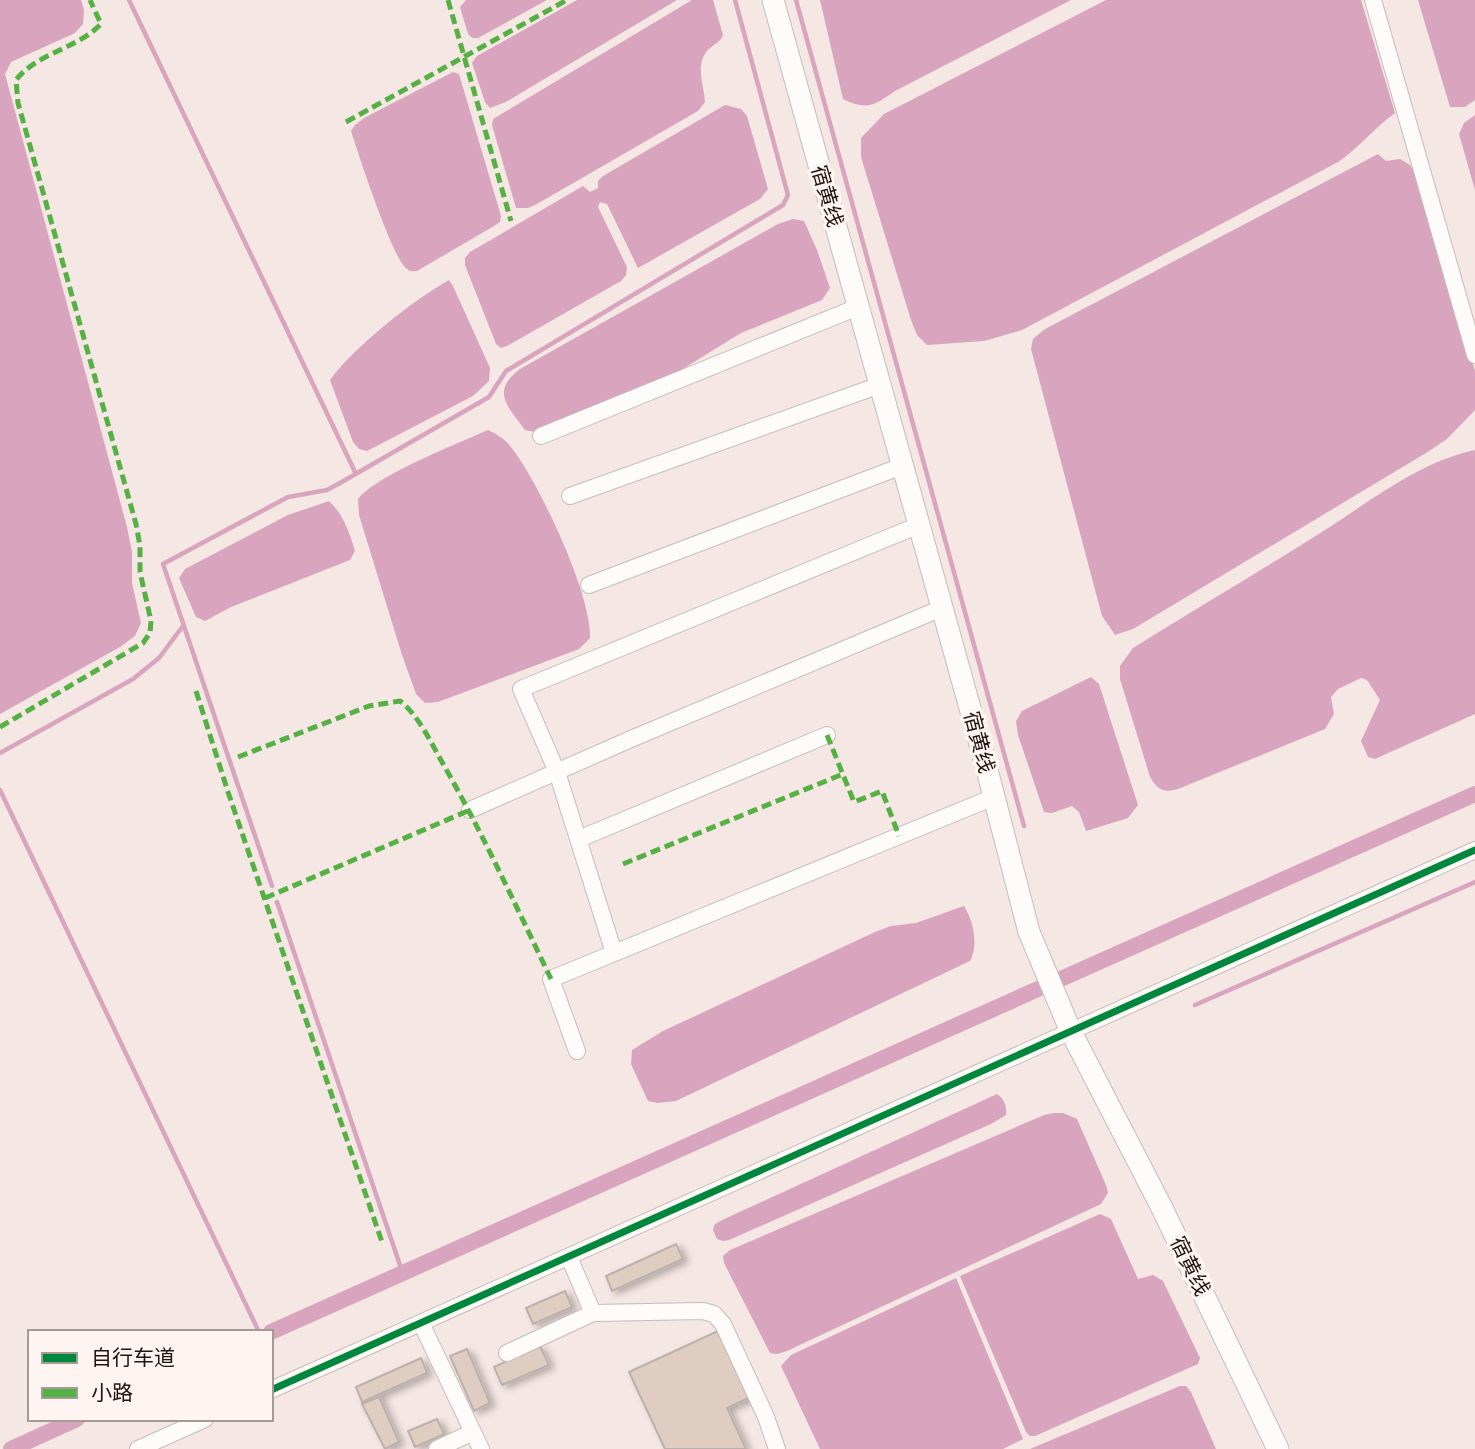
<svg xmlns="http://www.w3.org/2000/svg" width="1475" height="1449" font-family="'DM Sans','Noto Sans SC',sans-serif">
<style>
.water{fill:#d8a4be}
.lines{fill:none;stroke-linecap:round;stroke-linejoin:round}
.stream{stroke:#d8a4be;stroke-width:4.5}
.canal{stroke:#d8a4be;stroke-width:16}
.building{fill:#e0cdc1;stroke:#bab0ac;stroke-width:2;filter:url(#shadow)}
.minor-casing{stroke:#c7bcb9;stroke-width:18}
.major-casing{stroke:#c7bcb9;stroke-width:23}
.minor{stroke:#fefbfb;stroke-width:16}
.major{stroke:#fefbfb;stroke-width:21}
.quiet{stroke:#55b144;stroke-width:5;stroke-dasharray:10 5;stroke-linecap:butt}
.cycleway-casing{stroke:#fef4f1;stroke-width:11}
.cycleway{stroke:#00873e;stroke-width:7}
.labels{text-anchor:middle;stroke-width:7;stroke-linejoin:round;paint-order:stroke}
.street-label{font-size:21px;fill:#1e1513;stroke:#fef4f1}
</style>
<defs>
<filter id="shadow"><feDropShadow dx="5" dy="3" stdDeviation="3.5" flood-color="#0004"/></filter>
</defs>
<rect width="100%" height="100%" fill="#f5e7e3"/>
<!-- water -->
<path class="water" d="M0,0H81L84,10L83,24L75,33L11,62L5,74L127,527L132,552V583L141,623L135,636L120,647L0,714Z
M466,0H547L478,38H472L468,34L460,7Z
M577,0H677L506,102L490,108L485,102L472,63L477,56Z
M692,0H713L723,35C720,43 713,44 707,51C695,66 704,85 705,102L698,111L537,204L528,208H516L492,125L493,119Z
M820,0H1071L895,91C875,105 867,111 843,99Z
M1106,0H1361L1395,113C1374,128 1359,148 1338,162L1022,330L984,341L927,345L917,335L911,320L861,157V138L884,114Z
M1418,0H1475V100L1465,107H1450Z
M453,72L459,74L501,216L500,222L494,226L417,271C413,271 410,272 407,269C393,260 358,153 351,131L355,125L364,118Z
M725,105L741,109L747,116L768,189L760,199L638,268L607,204L600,202L598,207L627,267L626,275L621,281L507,346L501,348L496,344L465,265V258L470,252L583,186L590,192L598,188V181L603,176Z
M1475,115V190L1459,134L1464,123Z
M1378,154L1386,161L1400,159L1410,165L1417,177L1475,371V410L1447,439L1426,453L1133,629L1115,635L1102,616L1031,349L1033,339L1045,329Z
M793,219L804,221L817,250L830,288L822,300L741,333L660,383L535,432L525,430C508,406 490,392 520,369L778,224Z
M449,280L453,286L490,368L489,381L473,396L367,451L359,449L353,442L330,380C354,347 412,301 449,280Z
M488,430C496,434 504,438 510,446C538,480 592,595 590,638L579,649L438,702L425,703L416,694L402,655L359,515L358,499C377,475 457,444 488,430Z
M1475,450V714L1375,759L1368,757L1361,741L1380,700L1367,680L1361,678L1338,689L1331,697L1334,714L1325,729L1178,789C1163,793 1158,790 1150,777L1120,679V666L1133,648C1197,608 1262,570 1325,530C1372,500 1419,462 1475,450Z
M329,501C344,515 349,532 355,551L350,560L231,607L205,621L196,617L179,578L185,569L288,515Z
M1091,677L1099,684L1138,805L1128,818L1086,831L1079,812L1072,806L1052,813L1044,812L1018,735L1016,721L1022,711Z
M964,906C973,920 979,945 970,961L676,1101L658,1103L648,1101L631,1064L632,1050L663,1031L875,932L891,926L916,923Z
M997,1094C1004,1099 1007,1106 1006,1115L991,1124L729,1240L723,1241L717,1239L713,1230L714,1225L720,1221Z
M1053,1113H1063L1077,1119L1106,1185L1108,1193L1101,1204L787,1351L777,1354L770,1353L724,1263L723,1256L730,1250L1044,1115Z
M1100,1214L1111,1219L1138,1279L1153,1275L1163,1281L1200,1358L1198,1364L1035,1436H1030L1026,1432L960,1276Z
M956,1278L1023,1439L1003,1449H820L781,1366L791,1355Z
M1180,1386H1186L1191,1392L1216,1449H1030Z"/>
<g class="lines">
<!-- stream -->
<path class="stream" d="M129,0L356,474
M796,0L1024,826
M0,753L133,679L159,658L183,626
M0,790L259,1332
M272,886L163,564L288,497L327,490L340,483L489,397L506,371L783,205L788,195L735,0
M277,902L403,1274
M1195,1005L1475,882"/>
<!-- canal -->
<path class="canal" d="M1063,978L1475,794
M271,1332L1038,989
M11,1449L77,1419"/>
</g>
<!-- building -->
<path class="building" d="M676,1244L683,1259L612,1291L606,1276Z
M565,1291L572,1307L533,1324L526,1308Z
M720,1330L751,1397L727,1408L746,1449H665L629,1372Z
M540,1346L549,1365L502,1385L494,1367Z
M467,1349L490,1403L474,1411L450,1356Z
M421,1358L427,1373L362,1402L356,1387Z
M379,1397L399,1442L385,1449L362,1404Z
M437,1419L444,1434L415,1447L408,1431Z"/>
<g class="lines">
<!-- minor casing -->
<g class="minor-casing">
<path id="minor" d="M1373,0L1475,355
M541,436L858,307
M570,496L880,385
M589,585L902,466
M470,810L631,739L942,608
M579,839L827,735
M614,953L557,772L521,689L919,525
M577,1051L551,979L994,797
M569,1257L593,1313
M421,1323L481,1449
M507,1353L593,1313L703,1311L714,1314L723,1324L766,1417L777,1449
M271,1390L1475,850
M138,1449L205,1419
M437,1449L473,1432"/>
</g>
<!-- major casing -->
<g class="major-casing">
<path id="major" d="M773,0L985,762L1029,932L1071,1032L1161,1206L1278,1449"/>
</g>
<!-- minor -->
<use href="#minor" class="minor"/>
<!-- major -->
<use href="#major" class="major"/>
<!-- quiet -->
<path class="quiet" d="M448,0L511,221
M346,122L567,0
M196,691L228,792L383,1245
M0,727L143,643L150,633L151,621L140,572V546L136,524L18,103L16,80C37,53 77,49 101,24L90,0
M827,735L854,802L882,791L899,836
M238,757L369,706L400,701C419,716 430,741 442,762C482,832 516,906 551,979
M623,864L843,774
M265,898L470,810"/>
<!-- cycleway casing -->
<g class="cycleway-casing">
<path id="cycleway" d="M271,1390L1475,850"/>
</g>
<!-- cycleway -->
<use href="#cycleway" class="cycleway"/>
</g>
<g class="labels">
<!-- street labels -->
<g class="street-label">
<text transform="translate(827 196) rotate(74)" y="7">宿黄线</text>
<text transform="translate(979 742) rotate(75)" y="7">宿黄线</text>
<text transform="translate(1190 1266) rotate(64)" y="7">宿黄线</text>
</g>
</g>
<!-- legend -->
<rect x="28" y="1330" width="245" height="91" fill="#fef4f1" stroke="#a49b98" stroke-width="2"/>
<rect x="42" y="1353" width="35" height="10" fill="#00873e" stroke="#a49b98" stroke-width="2"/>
<text x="91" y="1365" font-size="21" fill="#1e1513">自行车道</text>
<rect x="42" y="1388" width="35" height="10" fill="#55b144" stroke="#a49b98" stroke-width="2"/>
<text x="91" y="1400" font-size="21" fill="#1e1513">小路</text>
</svg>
